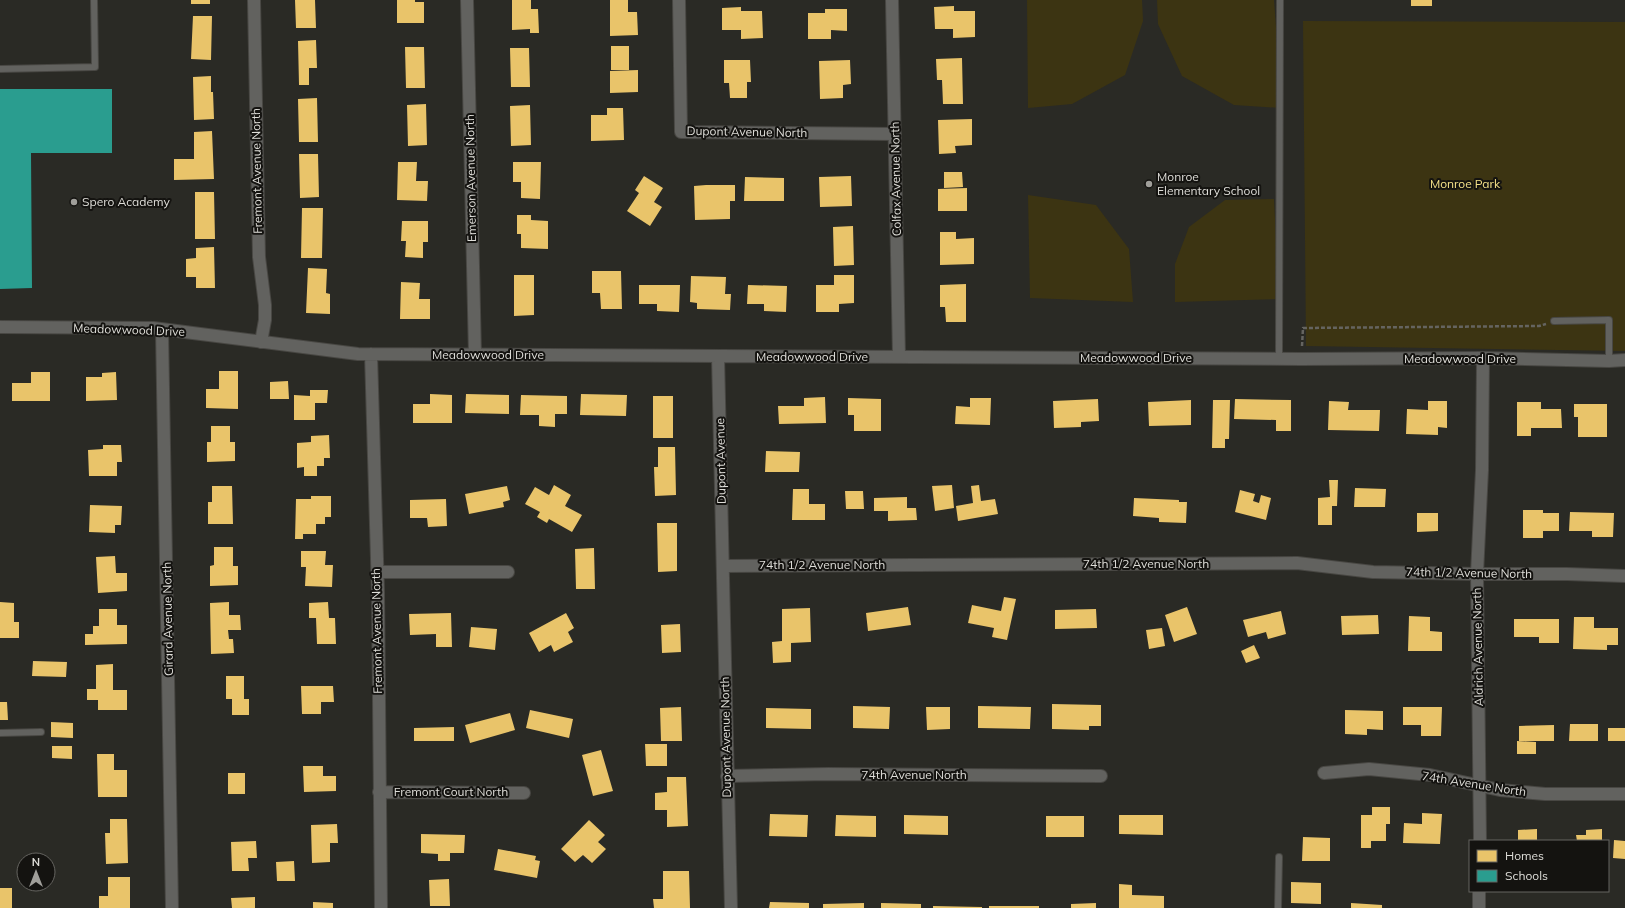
<svg xmlns="http://www.w3.org/2000/svg" width="1625" height="908" font-family="Mulish,sans-serif">
<style>
.green{fill:#3c3412}
.homes{fill:#e9c46a}
.schools{fill:#2a9d8f}
.lines{fill:none;stroke-linecap:round;stroke-linejoin:round}
.lane-casing{stroke:#484743;stroke-width:8}
.street-casing{stroke:#484743;stroke-width:14}
.path{stroke:#656460;stroke-width:2.5;stroke-dasharray:4 2;stroke-linecap:butt}
.lane{stroke:#62625f;stroke-width:6}
.street{stroke:#62625f;stroke-width:12}
.poi-dot{fill:#a09f9a;stroke:#141310;stroke-width:1.5}
.labels{text-anchor:middle;stroke-width:4;stroke-linejoin:round;paint-order:stroke}
.street-label{font-size:12px;fill:#dfded9;stroke:#141310}
.poi-label{font-size:12px;fill:#dfded9;stroke:#141310;text-anchor:start}
.park-label{font-size:12px;fill:#f5e188;stroke:#141310}
</style>
<rect width="100%" height="100%" fill="#2a2a25"/>
<!-- green -->
<path class="green" d="M1027,0H1142L1143,21L1125,75L1072,104L1028,108Z
M1157,0H1274L1282,108L1234,105L1182,76L1158,24Z
M1303,21L1625,22V351L1306,346Z
M1028,195L1096,205L1129,249L1133,302L1030,298Z
M1274,199L1279,299L1175,302V264L1189,227L1225,200Z"/>
<!-- homes -->
<path class="homes" d="M191,0H210V4H191Z
M295,0H315L316,28H296Z
M397,0H415V2H424V23H397Z
M512,0H531V9H538L539,33H530V29L512,30Z
M610,0H628V12H637L638,35L610,36Z
M1411,0H1432V6H1411Z
M954,6V11H975V37L953,38V29H935L934,7Z
M741,7V11H762L763,38L741,39V30H722V8Z
M825,9H847V31L831,30V39H808V13H825Z
M193,16H212L211,60L191,59Z
M316,40L317,68H309V85H299L298,41Z
M611,46H629V70H611Z
M405,47H424L425,88H406Z
M510,48H529L530,87H511Z
M962,58L963,104H943L942,80H937L936,59Z
M724,60H750L751,82H747V98H730L729,83H724Z
M850,60L851,84L843,85V98L820,99L819,61Z
M638,70V92L610,93V71Z
M211,76V92H213L214,119L194,120L193,77Z
M317,98L318,142H299L298,99Z
M426,104L427,145L408,146L407,105Z
M530,105L531,145L511,146L510,106Z
M607,108H623L624,140L591,141V115H607Z
M972,119V145L955,146L956,153L939,154L938,120Z
M212,131L214,179L174,180V159H194V132Z
M299,154H318L319,197L300,198Z
M398,162H417L416,181H428L427,201L397,200Z
M513,162H541L540,199L521,198V182H513Z
M944,172H962L963,187L944,188Z
M644,176L663,188L654,202L662,207L650,226L627,211L639,193L635,190Z
M851,176L852,206L820,207L819,177Z
M745,177L784,178V201H744Z
M706,185H735V201H730V219L695,220L694,186Z
M967,188V211H938V189Z
M195,192H214L215,239H195Z
M302,208H323L322,258H301Z
M517,215H531V220L548,221V249L521,248V234H517Z
M402,221H428V242H423V258L405,257L406,241H401Z
M853,226L854,265L834,266L833,227Z
M940,232H956V239L974,238V264L940,265Z
M214,247L215,288H196V277H186V259L196,258V248Z
M308,268L327,269L326,293L330,294V314L306,313Z
M592,271H621L622,309H601L600,293H592Z
M514,275H534V315L514,316Z
M834,275H854V303L839,304V312H816V285H834Z
M691,276L726,277L725,294H731L730,310L697,309V303L690,302Z
M401,282L420,283L419,299H430V319H400Z
M966,284V322H946L945,307H940V285Z
M639,285H680L679,312L657,311V304H639Z
M748,285L787,286L786,312L764,311V304H747Z
M219,371H238V409L206,408V389H219Z
M31,372H50V401H12V383H31Z
M116,372L117,400L86,401V377H102V373Z
M288,381L289,399H270V382Z
M310,390H328L327,403H315V420H294V395L310,396Z
M430,394L452,395V423H413V404H430Z
M466,394L509,395V414L465,413Z
M581,394L627,395L626,416L580,415Z
M521,395L567,396V414H555V427L539,426V415H520Z
M653,396H673V438H653Z
M825,397L826,423L779,424L778,406H804V398Z
M848,398L881,399V431H854V415H848Z
M970,398H991L990,425L955,424L956,406L970,407Z
M1098,399L1099,421L1081,422V427L1054,428L1053,401Z
M1235,399L1291,400V431H1276V420L1234,419Z
M1191,400V425L1149,426L1148,402Z
M1213,400H1230L1229,439H1225V448H1212Z
M1329,401L1349,402L1348,410H1380L1379,431L1328,430Z
M1428,401H1447V428L1438,427V435L1406,434L1407,409L1428,410Z
M1517,402H1541V409H1561L1562,428H1531V436H1517Z
M1574,404H1607V437H1578V417H1574Z
M211,426H230V442H235V461L207,462V442H211Z
M329,435L330,458H324V466H317V476H304V467L297,468V443L311,442V436Z
M103,445H121L122,462H117V476H89L88,450L103,449Z
M658,447H675L676,495L655,496L654,467H658Z
M766,451L800,452L799,472H765Z
M1329,480H1338L1337,506H1332V525H1318V498L1330,497Z
M554,485L571,495L565,506L582,515L572,532L549,519L547,523L537,517L540,512L525,504L535,487L549,495Z
M952,485L954,508L935,511L932,486Z
M979,485L981,501L995,499L998,514L958,521L956,506L973,503L971,486Z
M212,486H232L233,524H208V502H212Z
M507,486L510,500L503,502L504,507L469,514L465,494Z
M1355,488L1386,489L1385,507H1354Z
M793,489H809V504H825V520H792Z
M1240,490L1255,494L1253,501L1259,503L1261,495L1271,498L1266,520L1235,512Z
M845,491H863L864,509H846Z
M311,496H331V517H325V524H316V534H303V539H295L296,499H311Z
M907,497V508H916L917,520L888,521V511H874V498Z
M1134,498L1179,500V502H1187L1186,523L1159,522V518L1133,516Z
M446,499L447,526L428,527L427,518H410V500Z
M90,505L122,506L121,525H115V533L89,532Z
M1523,510H1543V513H1559V531H1543V538H1523Z
M1570,512L1614,513L1613,537H1592V531H1569Z
M1417,513H1438V531L1417,532Z
M657,523H677V571L658,572Z
M214,547H233V566H238V585L210,586V566L214,565Z
M594,548L595,589H576L575,549Z
M301,551H326L325,565H333L332,587L305,586L306,567H301Z
M115,556L116,573H127V591L98,593L96,557Z
M1004,597L1016,599L1007,640L992,637L994,628L968,623L972,605L1001,611Z
M0,602L14,603V622H19V638H0Z
M229,602V615H240L241,630H228L229,639H233L234,653L211,654L210,603Z
M328,602L329,618H335L336,644H317L316,618H309V603Z
M908,607L911,625L868,631L866,613Z
M1187,607L1197,634L1174,642L1165,615Z
M810,608L811,642L791,643V662L773,663L772,642L782,641V609Z
M99,609H117V625H127V644L85,645V634H93V626H99Z
M1096,609L1097,628L1055,629V610Z
M1281,611L1286,634L1268,639L1266,632L1248,637L1243,620Z
M451,613L452,647H436V634L410,635L409,614Z
M566,613L574,628L568,632L573,642L554,652L551,645L539,652L529,633Z
M1378,615L1379,634L1342,635L1341,616Z
M1409,616L1430,617V631L1442,632V651H1408Z
M1574,617H1594V628H1618V645H1607V650L1573,649Z
M1514,619H1559V643H1539V637H1514Z
M680,624L681,652L662,653L661,625Z
M471,627L497,629L495,650L469,647Z
M1162,628L1165,646L1149,649L1146,630Z
M1254,645L1260,658L1246,663L1241,651Z
M33,661L67,662L66,677L32,676Z
M113,664V690H127V710H98V700H87V689H96V665Z
M226,676H244V699H249V715H232V699H226Z
M301,686H333L334,702H321V714H302Z
M0,702H7L8,720H0Z
M1052,704L1101,705V726H1089V730L1052,729Z
M853,706L890,707L889,729L853,728Z
M978,706L1031,707L1030,729L978,728Z
M681,707L682,741H661L660,708Z
M926,707H950V729L927,730Z
M1403,707H1442L1441,736H1421V725H1403Z
M766,708L811,709V729L766,728Z
M530,710L573,719L569,738L526,728Z
M1345,710L1383,711V730L1367,729V735L1345,734Z
M510,713L515,730L470,743L465,725Z
M51,722L73,723V738L51,737Z
M1570,724H1598V741H1569Z
M1554,725V741H1519V726Z
M454,727V741H414V728Z
M1608,728H1625V741H1608Z
M1517,741L1536,742V754H1517Z
M645,744H667V766H646Z
M52,746H72V759L52,758Z
M601,750L613,791L593,796L582,755Z
M97,754H114V770H127V797H98Z
M303,766H323V776H336V791L304,792Z
M228,773H245V794H228Z
M667,777H686L688,826L667,827V810H655V793L667,792Z
M1372,807H1390V824H1386V841H1371V848H1361V815H1372Z
M1422,813L1442,814L1440,844L1403,843L1404,823L1422,824Z
M770,814L808,815L807,837L769,836Z
M836,815L876,816V837L835,836Z
M904,815L948,816V835L904,834Z
M1119,815H1163V835L1119,834Z
M1046,816H1084V837H1046Z
M110,819H127L128,863L106,864L105,833H110Z
M589,820L605,835L598,842L606,849L592,863L583,855L575,862L561,849Z
M337,824L338,843H330V862L312,863L311,825Z
M1537,829V841H1518V830Z
M1602,829V841H1577L1576,835H1586V830Z
M421,834L465,835L464,853H450V861H438V854L421,853Z
M1303,837L1330,838V861H1302Z
M1614,840L1625,841V859L1613,858Z
M256,841L257,858H248L249,871H232L231,842Z
M498,849L536,856L535,860L540,861L537,878L494,870Z
M294,861L295,881H277L276,862Z
M663,871H689L690,908H654L653,899H663Z
M108,877H130V908H99V896H108Z
M449,879L450,906H430L429,880Z
M1291,882L1321,883V904L1291,903Z
M1119,884L1132,885V895L1164,896V908H1119Z
M0,888H12V908H0Z
M255,897V908H232L231,898Z
M313,902L333,903V908H313Z
M770,902L809,903V908H769Z
M864,903V908H823V904Z
M881,903L921,904V908H881Z
M1096,903V908H1071V904Z
M1351,903L1382,905V908H1351Z
M933,906L982,907V908H933Z
M989,906H1039V908H989Z"/>
<!-- schools -->
<path class="schools" d="M0,89H112V153H31L32,288L0,289Z"/>
<g class="lines">
<!-- lane casing -->
<g class="lane-casing">
<path id="lane" d="M0,69L95,67L94,0
M1554,321L1609,320V361
M1279,359L1280,0
M0,733L41,732
M1278,908L1279,857"/>
</g>
<!-- street casing -->
<g class="street-casing">
<path id="street" d="M254,0L259,257L265,305V320L261,342
M467,0L475,355
M679,0L681,132L895,134
M892,0L899,357
M0,327L153,328L358,354L1301,359L1483,358L1609,361L1625,360
M162,330L172,908
M371,354L378,593L381,908
M718,356C723,540 725,724 731,908
M724,566L1297,563L1373,572L1477,574H1567L1625,576
M377,572H508
M1324,773L1369,769L1430,775L1500,790L1545,794H1625
M727,776L828,774L1101,776
M379,792L524,793
M1480,841L1477,574L1482,470L1483,358
M1479,908V891"/>
</g>
<!-- path -->
<path class="path" d="M1302,346L1303,328L1539,326L1546,324"/>
<!-- lane -->
<use href="#lane" class="lane"/>
<!-- street -->
<use href="#street" class="street"/>
</g>
<!-- markers -->
<g class="poi-dot">
<circle cx="1149" cy="184" r="4"/>
<circle cx="74" cy="202" r="4"/>
</g>
<g class="labels">
<!-- street labels -->
<g class="street-label">
<text transform="translate(747 132) rotate(1)" y="4">Dupont Avenue North</text>
<text transform="translate(257 171) rotate(-91)" y="4">Fremont Avenue North</text>
<text transform="translate(471 178) rotate(-91)" y="4">Emerson Avenue North</text>
<text transform="translate(896 179) rotate(-91)" y="4">Colfax Avenue North</text>
<text transform="translate(129 330) rotate(2)" y="4">Meadowwood Drive</text>
<text x="488" y="359">Meadowwood Drive</text>
<text x="812" y="361">Meadowwood Drive</text>
<text x="1136" y="362">Meadowwood Drive</text>
<text x="1460" y="363">Meadowwood Drive</text>
<text transform="translate(721 461) rotate(-91)" y="4">Dupont Avenue</text>
<text x="1146" y="568">74th 1/2 Avenue North</text>
<text x="822" y="569">74th 1/2 Avenue North</text>
<text transform="translate(1469 573) rotate(1)" y="4">74th 1/2 Avenue North</text>
<text transform="translate(168 619) rotate(-91)" y="4">Girard Avenue North</text>
<text transform="translate(377 631) rotate(-91)" y="4">Fremont Avenue North</text>
<text transform="translate(1478 647) rotate(-91)" y="4">Aldrich Avenue North</text>
<text transform="translate(726 737) rotate(-91)" y="4">Dupont Avenue North</text>
<text x="914" y="779">74th Avenue North</text>
<text transform="translate(1474 784) rotate(9)" y="4">74th Avenue North</text>
<text x="451" y="796">Fremont Court North</text>
</g>
<!-- poi labels -->
<g class="poi-label">
<text x="1157" y="181">Monroe<tspan x="1157" dy="14">Elementary School</tspan></text>
<text x="82" y="206">Spero Academy</text>
</g>
<!-- park labels -->
<g class="park-label">
<text x="1465" y="188">Monroe Park</text>
</g>
</g>
<!-- legend -->
<rect x="1469" y="840" width="140" height="52" fill="#141310" stroke="#656460"/>
<rect x="1477" y="850" width="20" height="12" fill="#e9c46a" stroke="#656460"/>
<text x="1505" y="860" font-size="12" fill="#dfded9">Homes</text>
<rect x="1477" y="870" width="20" height="12" fill="#2a9d8f" stroke="#656460"/>
<text x="1505" y="880" font-size="12" fill="#dfded9">Schools</text>
<!-- north arrow -->
<g transform="translate(36 872)"><circle r="19" fill="#141310" stroke="#656460"/>
<path d="M0-3L7 15L0 10L-7 15Z" fill="#a09f9a"/>
<text y="-6" font-size="11" font-weight="bold" text-anchor="middle" fill="#dfded9">N</text>
</g>
</svg>
